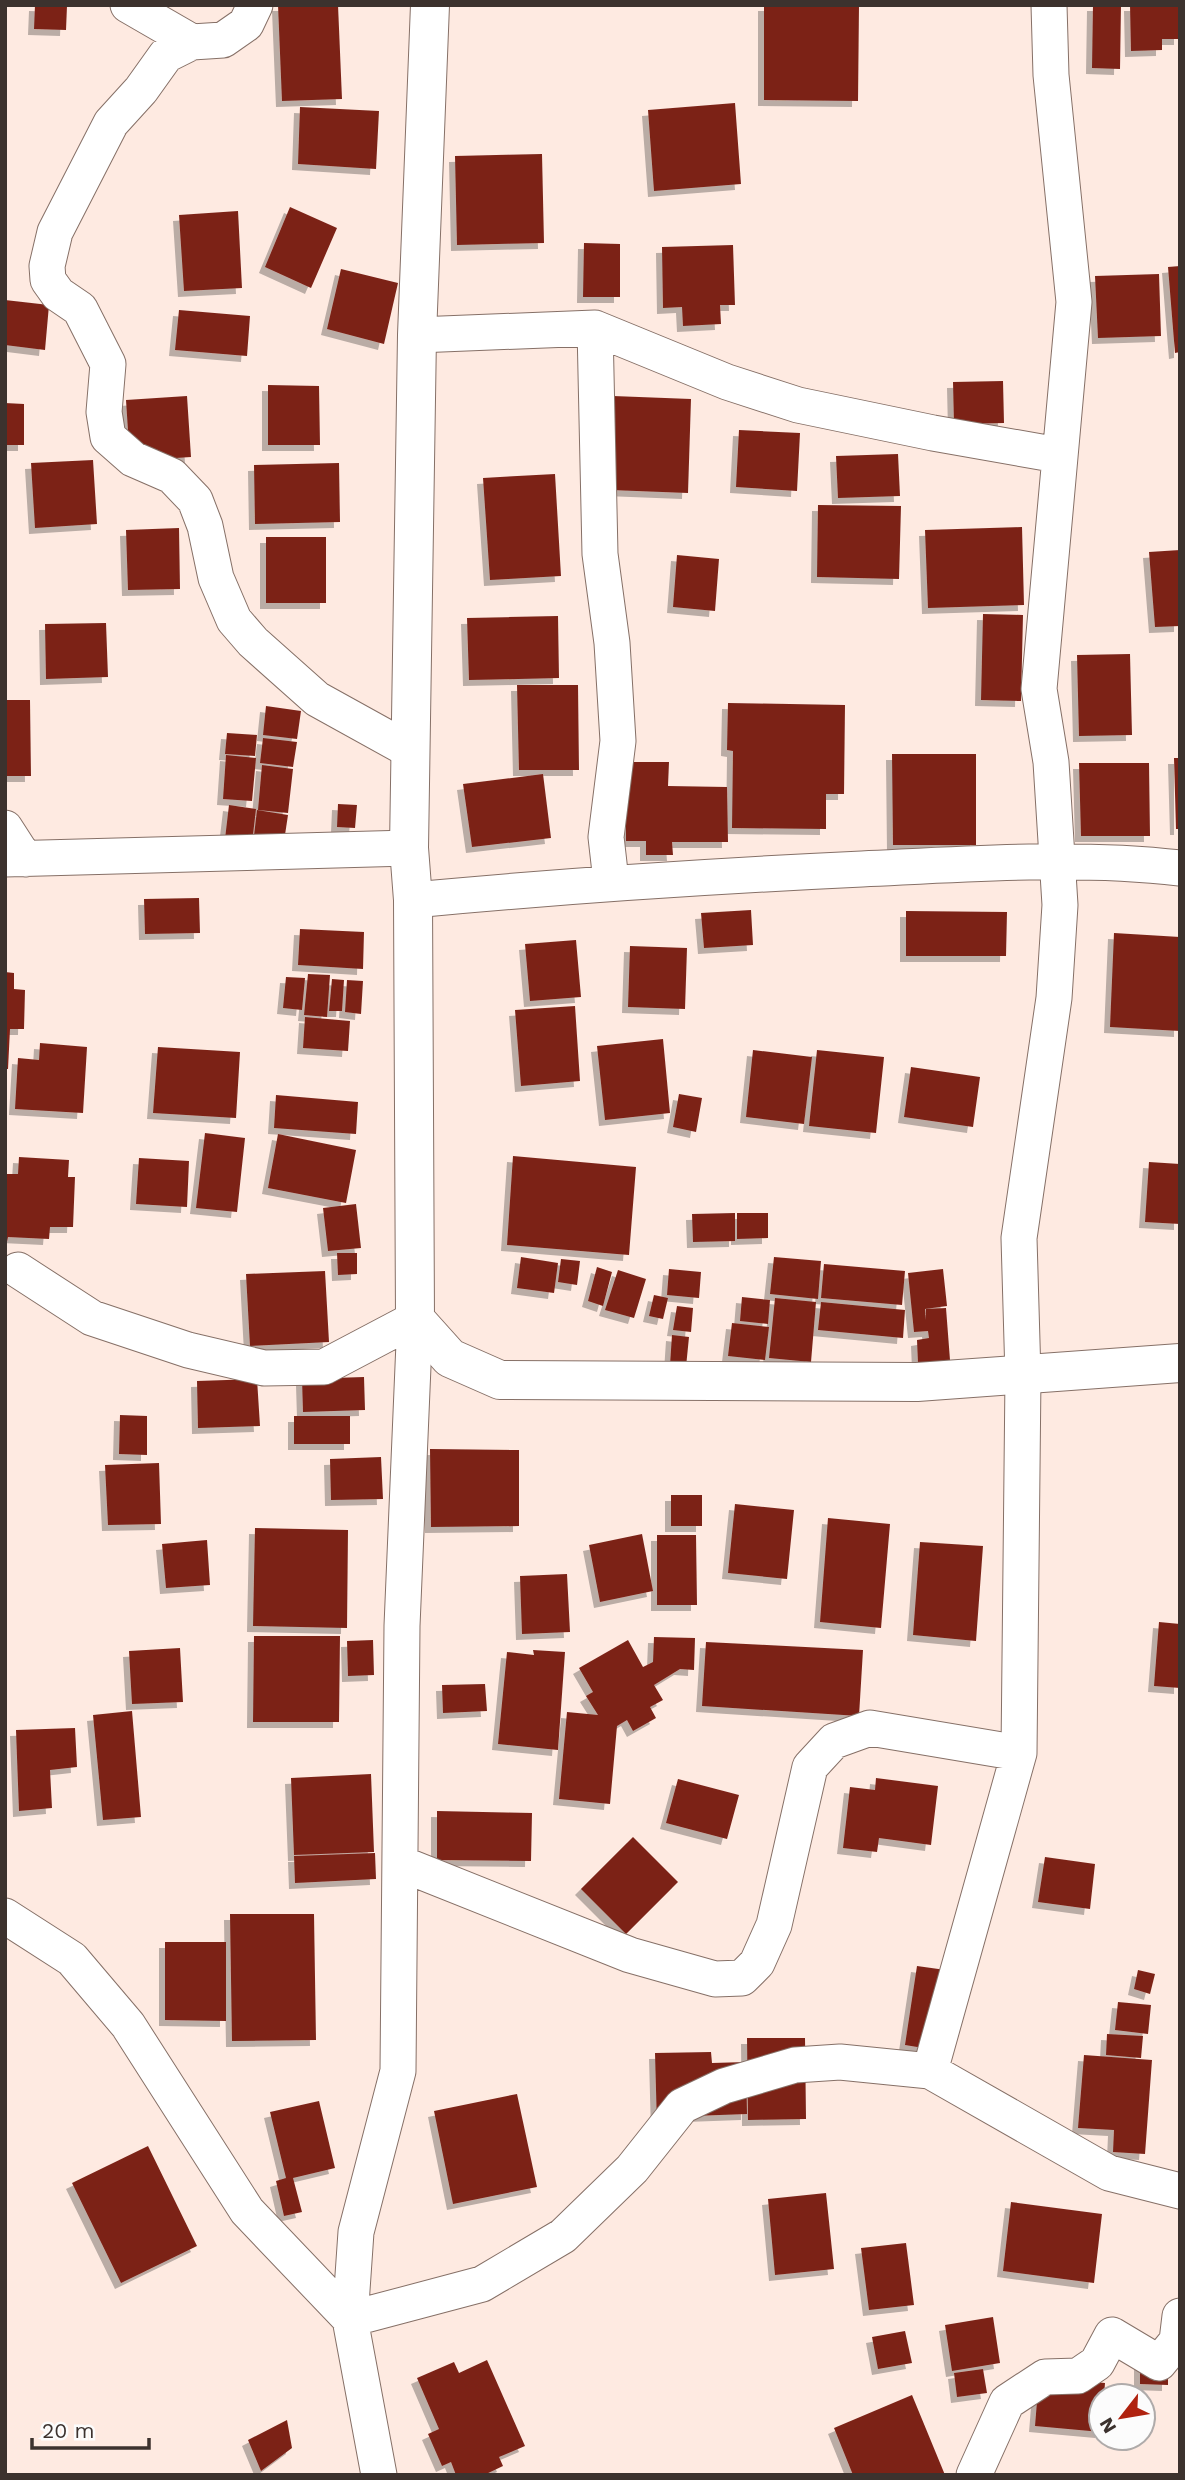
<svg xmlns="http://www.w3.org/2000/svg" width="1185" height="2480" font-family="'Work Sans',sans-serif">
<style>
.building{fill:#7b2419;filter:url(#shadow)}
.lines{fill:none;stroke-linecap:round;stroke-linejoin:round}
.street-casing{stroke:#867067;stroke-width:37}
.secondary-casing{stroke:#867067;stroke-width:40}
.street{stroke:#fff;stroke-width:35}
.secondary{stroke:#fff;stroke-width:38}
</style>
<defs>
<filter id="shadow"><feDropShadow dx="-6" dy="6" stdDeviation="0" flood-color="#0004"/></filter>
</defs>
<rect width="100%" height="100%" fill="#feeae1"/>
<!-- building -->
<path class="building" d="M35,5L67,6L66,30L34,29Z
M278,5H338L342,99L282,101Z
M764,5H859L858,101L764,100Z
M1093,5H1121L1120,69L1092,68Z
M1130,5H1180V39H1162V50L1131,51Z
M735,103L741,184L654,191L648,110Z
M300,107L379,111L376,169L298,164Z
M542,154L544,243L457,245L455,156Z
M290,207L337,228L311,288L265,267Z
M238,211L242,288L184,291L179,215Z
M584,243L620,244V297H583Z
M733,245L735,305H720L721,324L683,326L682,307L663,308L662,247Z
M1180,266V352L1175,353L1168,267Z
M341,269L398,283L384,344L327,329Z
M1159,274L1161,336L1098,338L1095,276Z
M5,300L49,305L45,350L5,345Z
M179,310L250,316L247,356L175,350Z
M1003,381L1004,423L954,424L953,382Z
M268,385L319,386L320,445H268Z
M187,396L191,457L130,461L126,400Z
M613,396L691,399L688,493L611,490Z
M5,403L24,404V445H5Z
M739,430L800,433L797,491L736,487Z
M898,454L900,496L838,498L836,456Z
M93,460L97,524L35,528L31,463Z
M339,463L340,522L255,524L254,465Z
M555,474L561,576L490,580L483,478Z
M818,505L901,506L899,579L817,577Z
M1022,527L1024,605L928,608L925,530Z
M179,528L180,589L128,590L126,530Z
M266,537H326V603H266Z
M1180,550V626L1155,627L1149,552Z
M677,555L719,559L715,611L673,607Z
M983,614L1023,615L1021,701L981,700Z
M558,616L559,678L469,680L467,618Z
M106,623L108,677L46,679L45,624Z
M1130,654L1132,735L1079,736L1077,655Z
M517,685H578L579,770H519Z
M5,700H30L31,776H5Z
M728,703L845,705L844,794H826V829L732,828L733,751L727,750Z
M266,706L301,711L297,739L263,735Z
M227,733L257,735L255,756L225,754Z
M263,738L297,742L293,767L260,763Z
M892,754H976V845H893Z
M226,755L256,758L252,801L223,799Z
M1174,758H1180V829H1176Z
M626,762H669L668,786L727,787L728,842H672L673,855H646V841H626Z
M1079,763H1149L1150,836H1081Z
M262,765L293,769L288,813L258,810Z
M543,774L551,838L472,847L463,784Z
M338,804L357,805L355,828L337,827Z
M229,805L256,809L252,843L225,839Z
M257,810L288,815L283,848L253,844Z
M199,898L200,933L145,934L144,899Z
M751,910L753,945L704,948L701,913Z
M906,911L1007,912L1006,956H906Z
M300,929L364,932L363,969L298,965Z
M1114,933L1180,937V1031L1110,1027Z
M576,940L581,997L530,1001L525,944Z
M630,946L687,948L685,1009L628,1007Z
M5,972L14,973V989L25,990L24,1029H10L8,1069H5Z
M308,974L330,975L327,1017L304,1015Z
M286,977L305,978L302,1010L283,1008Z
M332,979L344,980L342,1011H329Z
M347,980L363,981L361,1014L345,1012Z
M575,1006L580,1081L521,1086L515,1010Z
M305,1017L350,1021L348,1051L303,1048Z
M663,1039L670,1113L605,1120L597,1046Z
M40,1043L87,1047L83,1113L15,1109L18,1058L39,1060Z
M158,1047L240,1052L236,1118L153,1113Z
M753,1050L812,1057L804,1124L746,1117Z
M817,1050L884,1057L876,1133L809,1126Z
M911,1067L980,1077L973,1127L904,1117Z
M679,1094L702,1098L696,1132L673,1127Z
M276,1095L358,1102L356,1134L274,1128Z
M205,1133L245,1138L237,1212L196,1208Z
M278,1134L356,1150L346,1203L268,1188Z
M513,1156L636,1167L629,1255L507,1245Z
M19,1157L69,1160L68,1177H75L73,1227H50L49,1239L8,1237L5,1251V1174H18Z
M139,1158L189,1161L187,1207L136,1204Z
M1149,1162L1180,1164V1224L1145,1222Z
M356,1204L361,1248L328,1251L323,1208Z
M735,1213V1241L693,1242L692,1214Z
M737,1213H768V1238L737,1239Z
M337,1253H357V1274L338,1275Z
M521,1257L558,1263L554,1293L517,1288Z
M774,1257L821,1261L818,1299L770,1294Z
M561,1259L580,1261L577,1285L558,1282Z
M824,1264L905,1271L902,1305L821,1298Z
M597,1267L612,1272L603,1306L588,1301Z
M669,1269L701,1272L699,1298L667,1295Z
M943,1269L947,1306L925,1309L926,1320V1309L946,1308L950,1360L918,1363L917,1340L929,1338L928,1331L914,1332L908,1273Z
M618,1270L646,1279L634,1318L605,1310Z
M325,1271L329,1342L250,1346L246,1274Z
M654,1295L668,1298L663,1319L649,1316Z
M742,1297L770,1300L768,1324L740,1321Z
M775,1298L816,1302L811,1362L769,1358Z
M821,1302L905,1310L903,1338L818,1330Z
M677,1306L693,1308L691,1332L673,1330Z
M732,1323L769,1327L765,1360L728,1356Z
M672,1335L689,1337L686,1367L670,1365Z
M364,1377L365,1410L303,1412L302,1379Z
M257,1379L260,1426L198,1428L197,1381Z
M120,1415L147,1416V1455L119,1454Z
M294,1416H350V1444H294Z
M430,1449L519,1450V1526L431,1527Z
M381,1457L383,1499L331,1500L330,1459Z
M159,1463L161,1524L108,1525L105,1465Z
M671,1495H702V1526H671Z
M735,1504L794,1510L787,1579L728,1573Z
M828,1518L890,1524L881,1628L820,1622Z
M255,1528L348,1530L347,1628L253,1626Z
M642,1534L653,1591L600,1602L589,1545Z
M657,1535H696L697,1605H657Z
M207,1540L210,1585L166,1588L162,1544Z
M920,1542L983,1546L976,1641L913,1635Z
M567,1574L570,1632L522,1634L520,1576Z
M1159,1622L1180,1624V1688L1154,1686Z
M254,1636H340L339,1722H253Z
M654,1637L695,1638L694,1670L680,1669L654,1685L663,1700L650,1707L656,1718L633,1731L627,1720L617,1726L610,1804L559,1799L567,1712L598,1715L586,1696L593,1692L579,1668L628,1640L643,1667L653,1662Z
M373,1640L374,1675L348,1676L347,1641Z
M706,1642L863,1650L859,1716L702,1706Z
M180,1648L183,1702L132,1704L129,1651Z
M533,1650L565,1652L558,1750L498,1744L507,1652L534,1655Z
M485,1684L487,1711L443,1713L442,1685Z
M132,1711L141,1817L103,1820L93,1715Z
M75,1728L77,1767L50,1770L52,1808L19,1811L16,1730Z
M371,1774L374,1852L294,1855L291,1778Z
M876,1778L938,1786L931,1845L879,1838L877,1852L843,1848L850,1787L875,1790Z
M678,1779L739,1795L727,1839L666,1823Z
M437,1811L532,1813L531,1861L437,1860Z
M633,1837L678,1882L626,1934L581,1889Z
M375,1853L376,1879L295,1883L294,1856Z
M1045,1857L1095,1864L1090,1909L1038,1902Z
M230,1914H314L316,2040L232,2041Z
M165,1942H226V2021L165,2020Z
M917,1966L960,1972L948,2052L905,2045Z
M1138,1970L1155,1974L1150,1994L1134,1989Z
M1118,2002L1151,2005L1148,2034L1115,2030Z
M1107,2034L1143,2036L1141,2058L1106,2055Z
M747,2038H805L806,2119L748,2120Z
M711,2052L712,2063L746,2062L747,2114L692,2116V2122L657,2126L655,2053Z
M1084,2055L1152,2060L1145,2154L1113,2152L1114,2130L1078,2128Z
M517,2094L537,2187L453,2204L434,2111Z
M319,2101L335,2168L293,2178L302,2212L284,2216L276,2181L286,2178L270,2112Z
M148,2146L197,2246L121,2283L72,2183Z
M826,2193L834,2269L775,2275L768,2199Z
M1011,2202L1102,2214L1094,2283L1003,2271Z
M906,2243L914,2305L869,2310L861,2248Z
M993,2317L1000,2363L952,2371L945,2325Z
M905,2331L912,2363L878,2369L872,2337Z
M1140,2353H1168V2385L1140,2384Z
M487,2360L525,2446L499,2457L503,2466L484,2475H456L451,2462L442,2466L428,2434L439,2429L417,2378L454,2362L459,2373Z
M983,2369L987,2393L957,2397L954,2373Z
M1039,2377L1105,2383L1104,2396H1101V2432L1035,2426Z
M912,2395L945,2475H853L834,2428Z
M287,2420L292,2448L261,2471L248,2440Z"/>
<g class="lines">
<!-- street casing -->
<g class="street-casing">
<path id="street" d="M128,5L192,42
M255,5L246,24L223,40L192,42L166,55L141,90L111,123L55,232L47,266L48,280L58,294L80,309L108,364L104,412L108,437L133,459L172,476L195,500L205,526L216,578L234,620L253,642L317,699L411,751
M595,328L600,554L612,643L618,741L606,837L611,881
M417,335L595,328L727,382L798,405L933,433L1058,455
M5,828L25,859
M5,859L409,848
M413,900C562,886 712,876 862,869C967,864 1075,856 1180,868
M18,1270L92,1318L188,1350L264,1368L324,1367L415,1319
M402,1864L630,1955L715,1979L742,1978L757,1963L774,1925L810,1767L834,1741L870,1728L1019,1753
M5,1916L72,1959L128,2025L247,2211L350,2319L482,2284L563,2236L632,2169L682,2106L724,2086L795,2065L840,2062L930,2071L1109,2173L1180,2191
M930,2071L1019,1753L1023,1376L1019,1238L1054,998L1060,905L1051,762L1039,689L1074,302L1051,75L1049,5
M379,2475L350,2319L356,2232L398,2071L402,1626L415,1319
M974,2475L1007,2402L1045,2377L1078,2376L1097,2363L1112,2335L1159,2363L1177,2341L1180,2316"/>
</g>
<!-- secondary casing -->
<g class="secondary-casing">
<path id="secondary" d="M430,5L417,335L409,848L413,900L415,1319L450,1358L500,1380L917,1382L1180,1363"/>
</g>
<!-- street -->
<use href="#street" class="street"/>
<!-- secondary -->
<use href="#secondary" class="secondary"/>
</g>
<!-- border -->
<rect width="1185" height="2480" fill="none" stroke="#3c322e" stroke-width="14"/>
<!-- north arrow -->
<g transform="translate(1122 2417) rotate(239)"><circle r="33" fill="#fcfcfc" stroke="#afabaa" stroke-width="2"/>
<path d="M0-5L12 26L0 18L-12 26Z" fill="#b0220f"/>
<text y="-10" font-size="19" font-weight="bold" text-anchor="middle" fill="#3c322e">N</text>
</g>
<!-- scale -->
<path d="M32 2438v10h117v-10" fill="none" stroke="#3c322e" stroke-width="3.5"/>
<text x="42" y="2438" font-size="21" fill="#3c322e" stroke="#fcfcfc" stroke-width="5" paint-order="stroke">20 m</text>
</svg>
